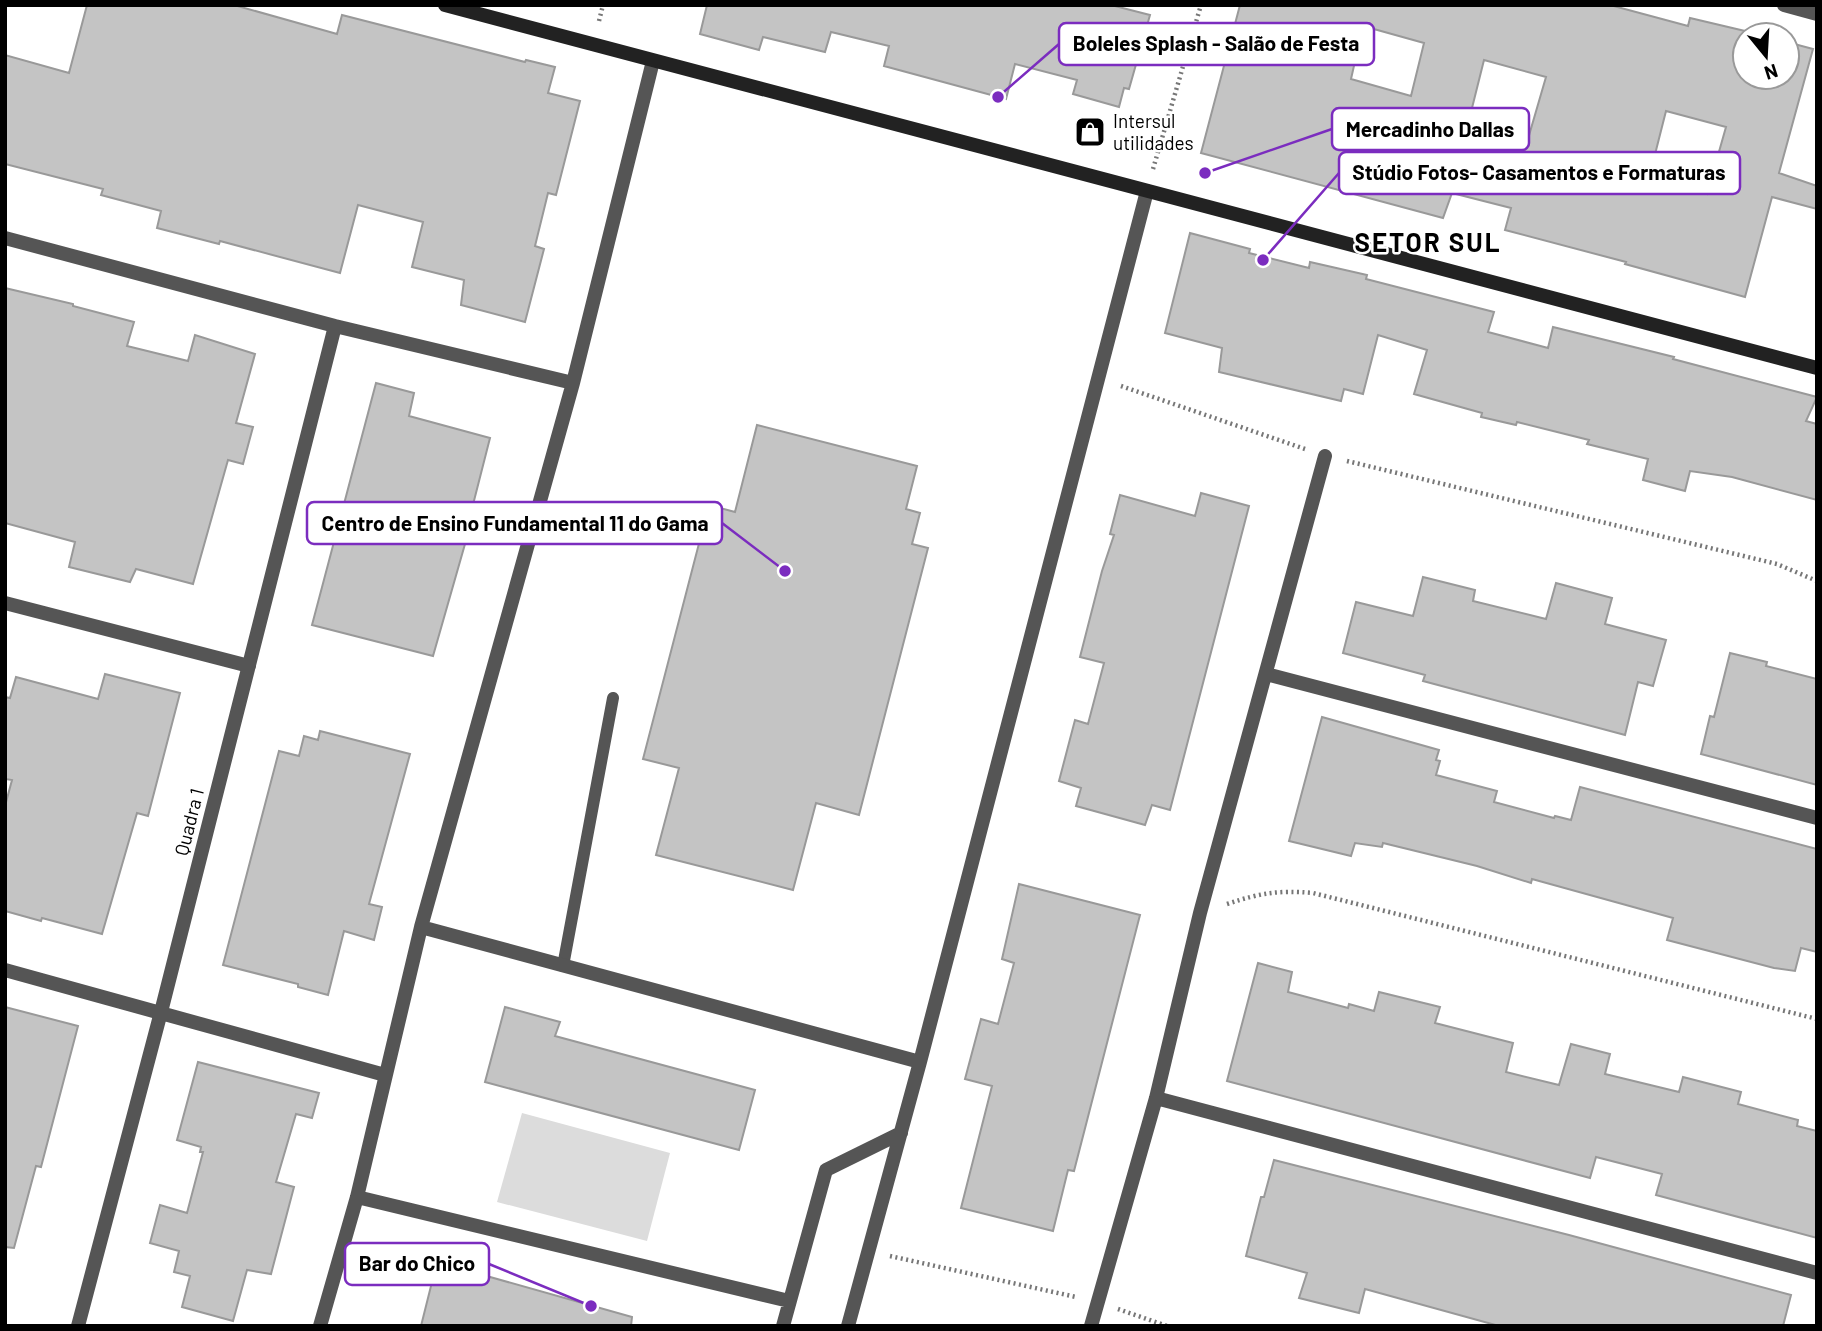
<svg xmlns="http://www.w3.org/2000/svg" width="1822" height="1331" font-family="Barlow,sans-serif">
<style>
.garden{fill:#dcdcdc}
.building{fill:#c4c4c4;stroke:#999;stroke-width:2;fill-rule:evenodd}
.lines{fill:none;stroke-linecap:round;stroke-linejoin:round}
.path{stroke:#777;stroke-width:4.5;stroke-dasharray:2 3.5;stroke-linecap:butt}
.lane{stroke:#555;stroke-width:12}
.street{stroke:#555;stroke-width:14}
.secondary{stroke:#222;stroke-width:14}
.labels{text-anchor:middle;stroke-width:5;stroke-linejoin:round;paint-order:stroke}
.poi-label{font-size:19px;fill:#000;stroke:#fff;text-anchor:start}
.street-label{font-size:19px;fill:#000;stroke:#fff}
.district-label{font-size:26px;font-weight:bold;letter-spacing:2px;fill:#000;stroke:#fff}
.leader{fill:none;stroke:#7b2cbf;stroke-width:2.5}
.callout-dot{fill:#7b2cbf;stroke:#fff;stroke-width:2.5}
.callout{fill:#fff;stroke:#7b2cbf;stroke-width:2.5}
.callout-label{font-size:21px;text-anchor:middle;font-weight:bold;fill:#000}
</style>
<rect width="100%" height="100%" fill="#fff"/>
<!-- garden -->
<path class="garden" d="M522,1113L670,1153L647,1241L497,1202Z"/>
<!-- building -->
<path class="building" d="M87,5H234L337,34L342,15L525,62L526,60L555,67L548,93L580,101L556,195L548,193L535,246L544,249L525,322L461,305L464,280L412,267L423,222L358,205L340,273L220,241L219,244L157,228L161,211L101,195L103,189L5,164V55L69,73Z
M707,5H1111L1150,15L1129,89L1124,88L1119,107L1073,94L1077,80L1015,64L1006,99L884,66L889,46L831,32L825,52L763,37L759,50L700,34Z
M1240,5H1610L1688,26L1690,18L1762,35H1745V77H1787V42L1813,49L1779,173L1817,186V209L1772,197L1745,297L1625,264L1626,262L1505,230L1511,208L1452,193L1443,218L1201,153ZM1363,26L1424,43L1411,96L1351,79ZM1484,60L1546,77L1523,156L1464,140ZM1666,111L1726,127L1707,194L1649,178Z
M1190,233L1250,249L1249,253L1309,268L1310,262L1367,275L1366,279L1494,312L1488,332L1548,348L1553,327L1674,357L1673,359L1817,397L1806,421L1817,424V500L1732,477L1690,471L1685,491L1643,480L1648,459L1587,444L1589,440L1517,422L1516,425L1481,417L1482,413L1414,394L1427,350L1378,335L1363,394L1344,389L1341,401L1219,372L1222,348L1165,333Z
M5,288L73,304V306L134,322L127,346L188,361L195,335L255,354L236,423L253,427L243,464L228,460L193,584L136,569L130,582L69,567L75,542L5,523Z
M376,383L414,393L409,416L490,438L465,536L467,537L433,656L312,625Z
M757,425L917,466L906,509L920,513L912,544L928,548L859,815L816,803L793,890L656,855L679,768L643,759L709,505L735,512Z
M1201,493L1249,506L1170,810L1152,805L1145,825L1076,806L1081,788L1059,781L1075,720L1088,724L1104,663L1080,657L1102,571L1114,535L1110,534L1120,495L1195,516Z
M1423,577L1475,590L1473,601L1546,619L1556,583L1612,598L1605,624L1666,640L1653,686L1638,682L1625,735L1423,681L1425,675L1343,653L1356,602L1413,616Z
M1730,653L1767,662L1766,666L1817,679V785L1701,754L1710,716L1714,717Z
M105,674L180,693L148,816L137,813L102,934L42,918L41,921L5,911V806L12,780L5,779V697L10,698L16,677L98,699Z
M1322,717L1439,750L1436,760L1440,761L1436,775L1497,791L1494,802L1554,818L1555,816L1571,820L1580,787L1817,849V952L1801,948L1795,971L1774,968L1667,940L1673,918L1532,879L1531,883L1477,866L1383,843L1382,847L1355,843L1351,856L1289,841Z
M320,731L410,754L369,904L382,907L374,940L344,931L328,995L298,987V984L223,965L279,751L299,756L304,736L318,740Z
M1019,884L1140,915L1074,1171L1068,1170L1053,1231L961,1208L992,1086L965,1079L981,1019L998,1024L1014,963L1002,959Z
M1258,963L1292,972L1288,992L1348,1008L1349,1004L1374,1011L1379,992L1440,1007L1435,1023L1513,1043L1506,1072L1559,1085L1571,1044L1610,1054L1605,1074L1679,1092L1683,1077L1741,1092L1738,1104L1798,1120L1797,1126L1817,1131V1238L1656,1195L1662,1174L1596,1157L1590,1178L1227,1081Z
M5,1007L78,1026L41,1167L36,1166L14,1248L5,1247Z
M505,1007L560,1022L555,1036L755,1090L739,1150L485,1082Z
M198,1062L319,1093L312,1118L296,1114L276,1182L294,1187L271,1274L247,1270L233,1321L182,1307L190,1276L174,1272L179,1251L150,1243L160,1205L187,1213L203,1152H200L201,1147L177,1140Z
M1274,1160L1569,1235L1791,1295L1783,1326H1499L1365,1289L1359,1313L1299,1298L1307,1273L1246,1256L1261,1197H1264Z
M437,1262L632,1317L631,1326H421Z"/>
<g class="lines">
<!-- path -->
<path class="path" d="M599,21L603,5
M1153,169L1201,5
M1121,386L1305,449
M1347,461L1777,564L1817,581
M1227,904C1260,893 1278,890 1313,893L1817,1019
M890,1256L1076,1297
M1118,1309L1167,1326"/>
<!-- lane -->
<path class="lane" d="M563,966L613,698"/>
<!-- street -->
<path class="street" d="M1784,5L1817,14
M5,238L335,326L573,383
M5,603L249,666
M1266,674L1817,818
M421,927L920,1062
M5,970L385,1075
M1156,1098L1817,1273
M357,1197L789,1301
M78,1326L161,1012L335,326
M320,1326L357,1197L421,927L573,383L653,61
M783,1326L826,1170L901,1133
M848,1326L920,1062L1147,191
M1091,1326L1156,1098L1200,913L1325,456"/>
<!-- secondary -->
<path class="secondary" d="M445,5L1817,368"/>
</g>
<!-- icons -->
<defs>
<g id="shop-square" transform="scale(1.575)"><rect x="-9" y="-9" width="18" height="18" rx="4" fill="#000" stroke="#fff"/><path d="M-5-2.5h2.3a2.7 3.5 0 0 1 5.4 0H5L5.5 6h-11ZM-1.5-2.5h3a1.5 2.3 0 0 0-3 0Z" fill="#fff"/></g>
</defs>
<g fill-rule="evenodd">
<use href="#shop-square" x="1090" y="132"/>
</g>
<g class="labels">
<!-- poi labels -->
<g class="poi-label">
<text x="1113" y="128">Intersul<tspan x="1113" dy="22">utilidades</tspan></text>
</g>
<!-- street labels -->
<g class="street-label">
<text transform="translate(189 822) rotate(-76)" y="7">Quadra 1</text>
</g>
<!-- district labels -->
<g class="district-label">
<text x="1428" y="252">SETOR SUL</text>
</g>
</g>
<!-- callouts -->
<path class="leader" d="M998 97L1059 44M1205 173L1332 129M1263 260L1339 173M785 571L722 523M591 1306L489 1264"/>
<g class="callout-dot">
<circle cx="998" cy="97" r="7"/>
<circle cx="1205" cy="173" r="7"/>
<circle cx="1263" cy="260" r="7"/>
<circle cx="785" cy="571" r="7"/>
<circle cx="591" cy="1306" r="7"/>
</g>
<g class="callout">
<rect x="1059" y="23" width="315" height="42" rx="7"/>
<rect x="1332" y="108" width="197" height="42" rx="7"/>
<rect x="1339" y="152" width="401" height="42" rx="7"/>
<rect x="307" y="502" width="415" height="42" rx="7"/>
<rect x="345" y="1243" width="144" height="42" rx="7"/>
</g>
<g class="callout-label">
<text x="1216" y="51">Boleles Splash - Salão de Festa</text>
<text x="1430" y="137">Mercadinho Dallas</text>
<text x="1539" y="180">Stúdio Fotos- Casamentos e Formaturas</text>
<text x="515" y="531">Centro de Ensino Fundamental 11 do Gama</text>
<text x="417" y="1271">Bar do Chico</text>
</g>
<!-- border -->
<rect width="1822" height="1331" fill="none" stroke="#000000" stroke-width="14"/>
<!-- north arrow -->
<g transform="translate(1766 56) rotate(162)"><circle r="33" fill="#ffffff" stroke="#999999" stroke-width="2"/>
<path d="M0-5L12 26L0 18L-12 26Z" fill="#000000"/>
<text y="-10" font-size="19" font-weight="bold" text-anchor="middle" fill="#000000">N</text>
</g>
</svg>
